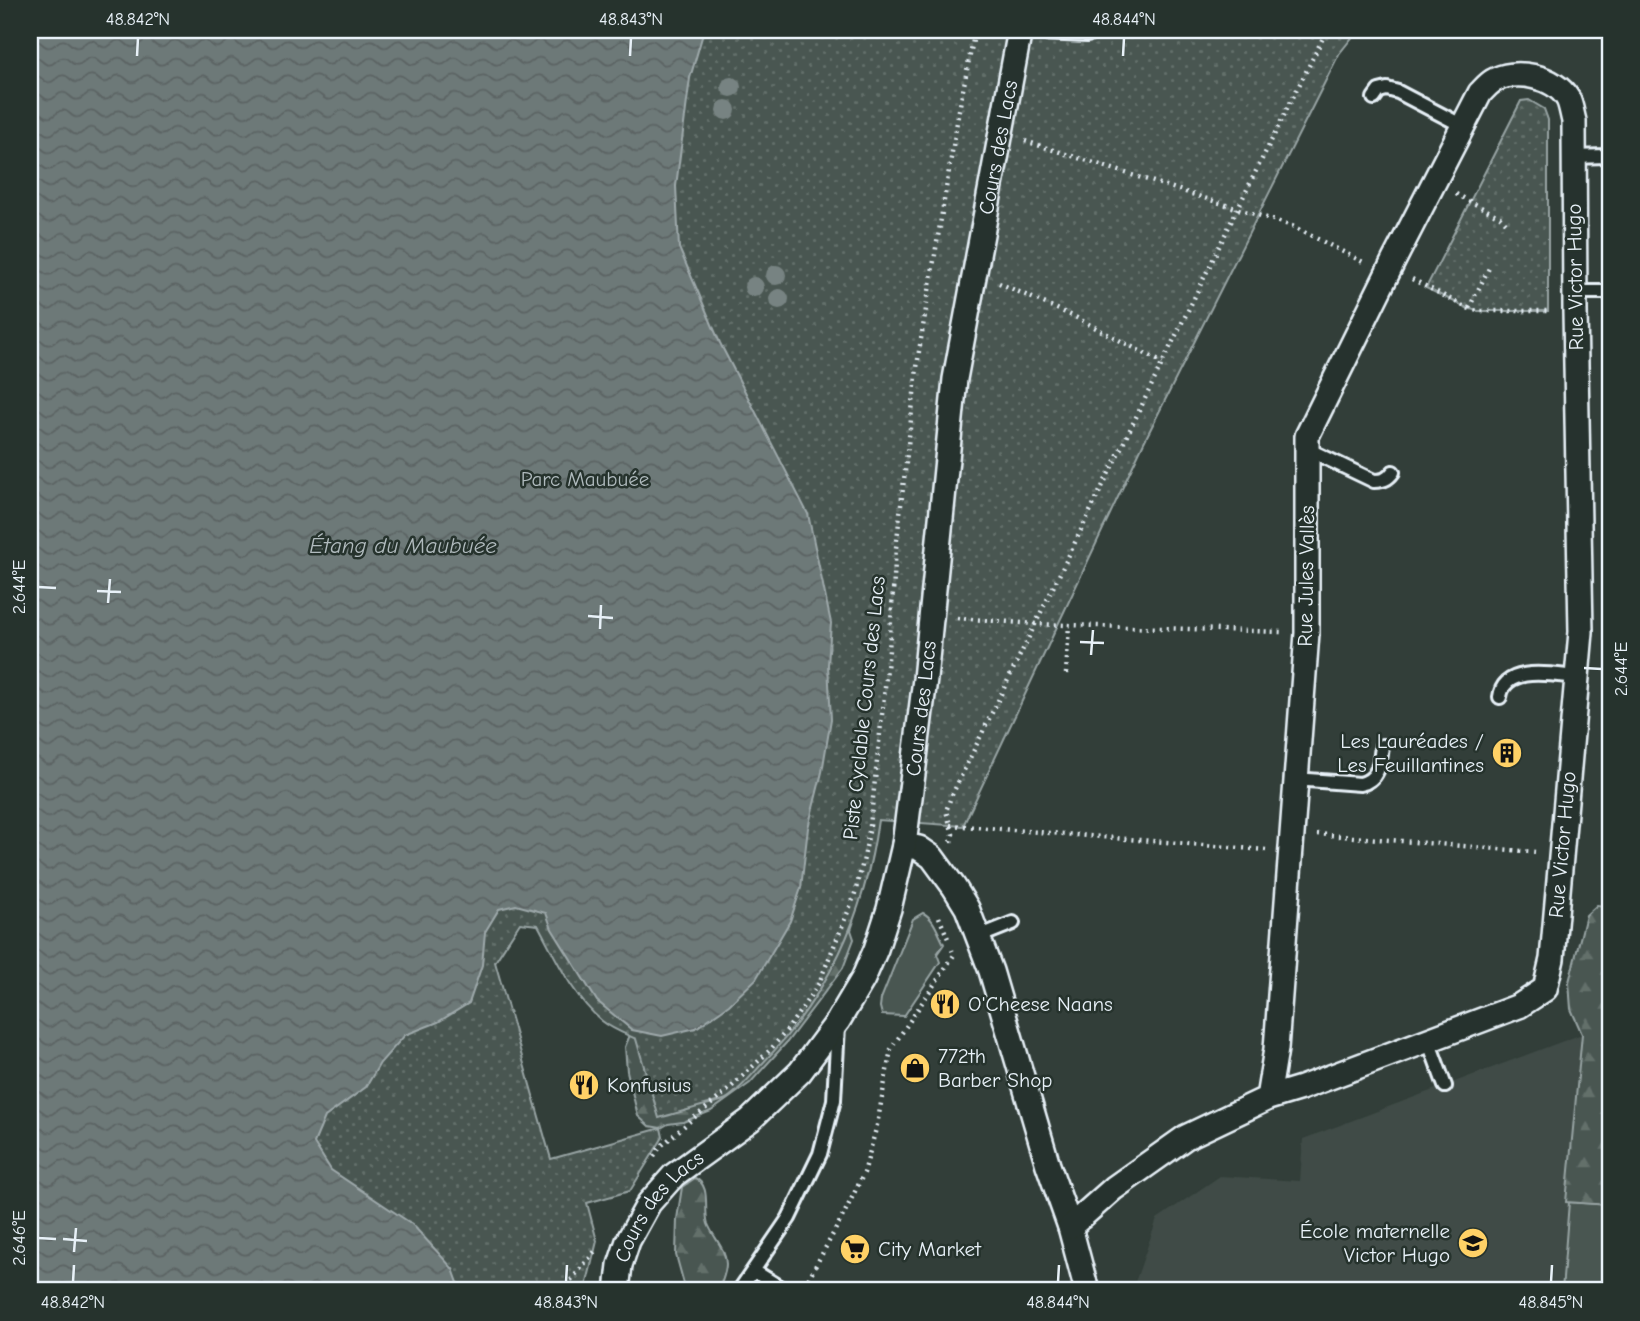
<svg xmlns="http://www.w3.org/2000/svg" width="1640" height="1321" font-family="'Comic Neue',sans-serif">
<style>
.built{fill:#3f4b46}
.grass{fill:#495651;stroke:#98a4a4;stroke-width:2}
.forest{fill:url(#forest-firs);stroke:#98a4a4;stroke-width:2}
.park{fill:url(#park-dots);stroke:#98a4a4;stroke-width:2}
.water{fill:url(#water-waves);stroke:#9ea9ab;stroke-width:2}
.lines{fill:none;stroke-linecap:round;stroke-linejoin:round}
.lane-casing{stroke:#e8f1f8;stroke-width:18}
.street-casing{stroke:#e8f1f8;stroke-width:28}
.path{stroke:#e8f1f8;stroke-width:4.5;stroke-dasharray:2 5;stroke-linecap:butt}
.lane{stroke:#26332d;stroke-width:12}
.street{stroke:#26332d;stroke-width:23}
.tree{fill:#778382}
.ticks{fill:none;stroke:#e8f1f8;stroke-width:2.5}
.labels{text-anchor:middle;stroke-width:5;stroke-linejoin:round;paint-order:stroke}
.street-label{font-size:21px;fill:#e8f1f8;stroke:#26332d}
.park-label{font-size:21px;fill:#b0bbbe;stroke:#26332d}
.poi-label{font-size:21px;fill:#e8f1f8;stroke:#26332d;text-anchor:start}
.water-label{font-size:23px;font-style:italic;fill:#b1bbbe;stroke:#26332d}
.neatline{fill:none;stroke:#e8f1f8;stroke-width:2.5}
.ticks-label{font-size:18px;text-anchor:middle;fill:#e8f1f8}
</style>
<defs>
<pattern id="forest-firs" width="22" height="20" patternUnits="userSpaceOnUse" patternTransform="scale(1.75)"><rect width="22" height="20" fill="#495651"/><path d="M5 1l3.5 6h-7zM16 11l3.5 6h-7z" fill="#636f6b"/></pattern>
<pattern id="park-dots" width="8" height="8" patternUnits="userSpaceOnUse" patternTransform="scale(1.75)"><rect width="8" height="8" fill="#495651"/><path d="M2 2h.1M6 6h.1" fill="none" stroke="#636f6b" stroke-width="1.8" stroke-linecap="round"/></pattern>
<pattern id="water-waves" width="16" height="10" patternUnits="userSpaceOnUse" patternTransform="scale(1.75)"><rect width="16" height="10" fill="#6d7978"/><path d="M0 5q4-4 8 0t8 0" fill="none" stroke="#5b6363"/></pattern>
</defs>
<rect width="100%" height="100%" fill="#323e39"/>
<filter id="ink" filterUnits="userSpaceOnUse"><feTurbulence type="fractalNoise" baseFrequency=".0143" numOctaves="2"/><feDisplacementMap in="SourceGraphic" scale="14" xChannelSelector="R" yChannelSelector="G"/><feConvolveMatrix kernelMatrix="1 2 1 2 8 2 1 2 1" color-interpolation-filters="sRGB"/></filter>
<g filter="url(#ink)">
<!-- built -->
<path class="built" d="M1582,1034L1566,1201L1610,1205V1291H1132L1157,1219L1220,1176L1300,1181L1303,1139Z"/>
<!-- grass -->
<path class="grass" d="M923,913C934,918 938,933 944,944L937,954L940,962L904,1016L882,1015L880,1007L881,999L913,919Z
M1569,1202L1610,1205V1291H1562Z"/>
<!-- forest -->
<path class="forest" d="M1597,905L1610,907V1205L1566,1202L1582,1034L1571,1009L1569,982L1586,915Z
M853,924L851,930L854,939L843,968L787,1042L750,1083L711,1111L683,1122L668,1124L661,1128L649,1126L638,1116L627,1071L625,1047L632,1030Z
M695,1178C712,1186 703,1209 708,1224C713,1237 726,1249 726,1264C726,1273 721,1283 719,1291H686L676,1255L677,1219L682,1187Z"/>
<!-- park -->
<path class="park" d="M30,30H1358L1339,54L1144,442L963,826L878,820C865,916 828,996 760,1066C751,1076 737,1093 726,1099C720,1102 711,1103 705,1105C690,1109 674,1114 659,1118L636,1039C625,1034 612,1029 602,1021C572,996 556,958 538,925L520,923L495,962L551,1159L661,1128L663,1137L630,1191L587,1203L597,1241L585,1291H30Z
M1529,100L1544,109L1548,120V311H1478L1467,308L1426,288L1521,101Z"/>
<!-- water -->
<path class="water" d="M30,30H704L690,78L676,186L679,248L720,343L808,514L831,623L828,665L831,719L822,772L808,828L801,888L790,921L756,979L729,1005L696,1028L662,1036L632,1030L597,1001L552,929L546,913L516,905L499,909L485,932L482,965L469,1003L438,1022L405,1035L380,1063L366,1087L325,1117L314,1143L331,1170L412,1224L453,1269L461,1291H30Z"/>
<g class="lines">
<!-- lane casing -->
<g class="lane-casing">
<path id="lane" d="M1019,32L1087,35
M1374,98L1379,91L1387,89L1398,92L1463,126
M1574,157L1606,156
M1575,292H1610
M1307,449L1374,481C1383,481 1388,479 1393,472
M1500,697C1504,664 1554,675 1577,677
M1295,779L1360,784C1379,780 1380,763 1382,746
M978,937L1013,923
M1428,1040L1445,1086
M754,1271L786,1291
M739,1291L789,1218L820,1154L834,1100L838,1026"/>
</g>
<!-- street casing -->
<g class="street-casing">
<g id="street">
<path d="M904,845L919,848L932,857L954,887L967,908L991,971L1048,1165L1070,1227L1087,1291"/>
<path id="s1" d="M1070,1227L1114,1188L1186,1137L1268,1098L1301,1088L1519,1006L1545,989L1552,959L1581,632L1575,311L1574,121C1572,114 1571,105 1568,99C1555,76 1514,68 1493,81C1488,84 1484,89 1480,93L1394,260L1307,436V633L1276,1049L1268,1098"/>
<path id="s2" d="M617,1291L620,1265L628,1241L649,1203L674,1175L750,1120L800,1072L838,1021L863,979L876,949L889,909L904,845L925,679L955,379L1020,30"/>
</g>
</g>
<!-- path -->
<path class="path" d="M1025,141L1292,226L1365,263
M1456,194L1500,217L1506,223
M1412,279L1467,308L1478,311H1550
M999,283L1077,318L1163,363
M1469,308L1489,268
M957,618L1036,624L1282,632
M1066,674L1069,625
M950,825L1266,850
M1317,834L1535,852
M951,842L953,834L946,811L951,797L1254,175L1327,30
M939,917L949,941
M654,1156L660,1147L690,1121L725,1093L770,1050L787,1030L819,983L854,897L864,858L870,826L889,650L896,548L919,351L959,110L975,30
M805,1285L844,1214L864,1173L877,1125L891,1049L954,955L952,950
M562,1291L596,1250"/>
<!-- lane -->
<use href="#lane" class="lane"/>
<!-- street -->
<use href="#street" class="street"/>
</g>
<!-- trees -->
<g class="tree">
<circle cx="731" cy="87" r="10"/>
<circle cx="726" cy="110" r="10"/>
<circle cx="776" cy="275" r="10"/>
<circle cx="754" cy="287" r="10"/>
<circle cx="779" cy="299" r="10"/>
</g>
</g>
<!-- ticks -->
<path class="ticks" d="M137,56L138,38M630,56L631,38M1123,56L1124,38M38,587L56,588M97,591L121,592M108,603L110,579M588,616L613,618M600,629L601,605M1080,642L1104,643M1091,655L1093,630M1584,668L1602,669M38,1238L56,1239M63,1239L87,1241M74,1252L76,1228M73,1282L74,1265M566,1282L567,1265M1058,1282L1059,1265M1551,1282L1552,1265"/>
<!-- icons -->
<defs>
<g id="building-disc" transform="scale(1.575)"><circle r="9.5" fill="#ffd166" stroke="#26332d"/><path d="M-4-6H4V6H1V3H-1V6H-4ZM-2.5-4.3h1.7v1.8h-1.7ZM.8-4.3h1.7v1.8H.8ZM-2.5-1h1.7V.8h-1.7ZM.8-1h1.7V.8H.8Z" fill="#111"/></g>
<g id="restaurant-disc" transform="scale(1.575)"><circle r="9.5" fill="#ffd166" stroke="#26332d"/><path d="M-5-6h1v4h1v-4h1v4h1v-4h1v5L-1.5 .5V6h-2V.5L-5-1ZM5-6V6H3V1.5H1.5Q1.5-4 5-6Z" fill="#111"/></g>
<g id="shop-disc" transform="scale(1.575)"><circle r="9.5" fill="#ffd166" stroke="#26332d"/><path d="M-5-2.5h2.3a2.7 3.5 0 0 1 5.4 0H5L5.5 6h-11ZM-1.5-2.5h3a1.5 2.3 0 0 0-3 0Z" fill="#111"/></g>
<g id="school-disc" transform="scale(1.575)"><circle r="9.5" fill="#ffd166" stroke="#26332d"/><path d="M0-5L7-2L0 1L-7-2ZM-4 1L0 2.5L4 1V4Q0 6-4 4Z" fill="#111"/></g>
<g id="supermarket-disc" transform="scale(1.575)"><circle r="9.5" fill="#ffd166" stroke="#26332d"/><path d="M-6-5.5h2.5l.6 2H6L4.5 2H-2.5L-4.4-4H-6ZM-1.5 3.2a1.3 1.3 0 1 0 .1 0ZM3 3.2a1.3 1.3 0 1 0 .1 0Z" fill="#111"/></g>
</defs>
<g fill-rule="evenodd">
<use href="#building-disc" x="1507" y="753"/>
<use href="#restaurant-disc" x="945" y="1004"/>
<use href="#shop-disc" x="915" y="1068"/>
<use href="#restaurant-disc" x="584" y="1085"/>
<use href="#school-disc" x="1473" y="1243"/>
<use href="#supermarket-disc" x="855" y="1249"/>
</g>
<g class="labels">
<!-- street labels -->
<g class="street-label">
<text dy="7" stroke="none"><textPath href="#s2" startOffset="1253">Cours des Lacs</textPath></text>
<text transform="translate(1575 277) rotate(-91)" y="7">Rue Victor Hugo</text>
<text transform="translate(1306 576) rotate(-89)" y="7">Rue Jules Vallès</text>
<text transform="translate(864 708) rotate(-84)" y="7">Piste Cyclable Cours des Lacs</text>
<text dy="7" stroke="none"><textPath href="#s2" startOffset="686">Cours des Lacs</textPath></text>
<text dy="7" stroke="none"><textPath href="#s1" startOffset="682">Rue Victor Hugo</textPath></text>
<text dy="7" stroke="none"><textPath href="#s2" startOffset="98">Cours des Lacs</textPath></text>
</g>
<!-- park labels -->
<g class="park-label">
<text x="585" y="486">Parc Maubuée</text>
</g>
<!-- poi labels -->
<g class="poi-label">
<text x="1484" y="748" text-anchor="end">Les Lauréades /<tspan x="1484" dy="24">Les Feuillantines</tspan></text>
<text x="968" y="1011">O'Cheese Naans</text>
<text x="938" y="1063">772th<tspan x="938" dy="24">Barber Shop</tspan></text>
<text x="607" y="1092">Konfusius</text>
<text x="1450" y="1238" text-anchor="end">École maternelle<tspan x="1450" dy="24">Victor Hugo</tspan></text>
<text x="878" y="1256">City Market</text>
</g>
<!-- water labels -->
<g class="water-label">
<text x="403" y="553">Étang du Maubuée</text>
</g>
</g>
<!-- margin -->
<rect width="1640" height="1321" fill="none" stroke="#26332d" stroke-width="77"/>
<rect x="38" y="38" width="1564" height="1244" class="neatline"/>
<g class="ticks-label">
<text x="138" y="25">48.842°N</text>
<text x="631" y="25">48.843°N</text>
<text x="1124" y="25">48.844°N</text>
<text transform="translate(19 587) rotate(-90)" y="6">2.644°E</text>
<text transform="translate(1621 669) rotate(-90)" y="6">2.644°E</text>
<text transform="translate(19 1238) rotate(-90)" y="6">2.646°E</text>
<text x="73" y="1308">48.842°N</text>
<text x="566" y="1308">48.843°N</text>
<text x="1058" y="1308">48.844°N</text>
<text x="1551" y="1308">48.845°N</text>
</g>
</svg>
